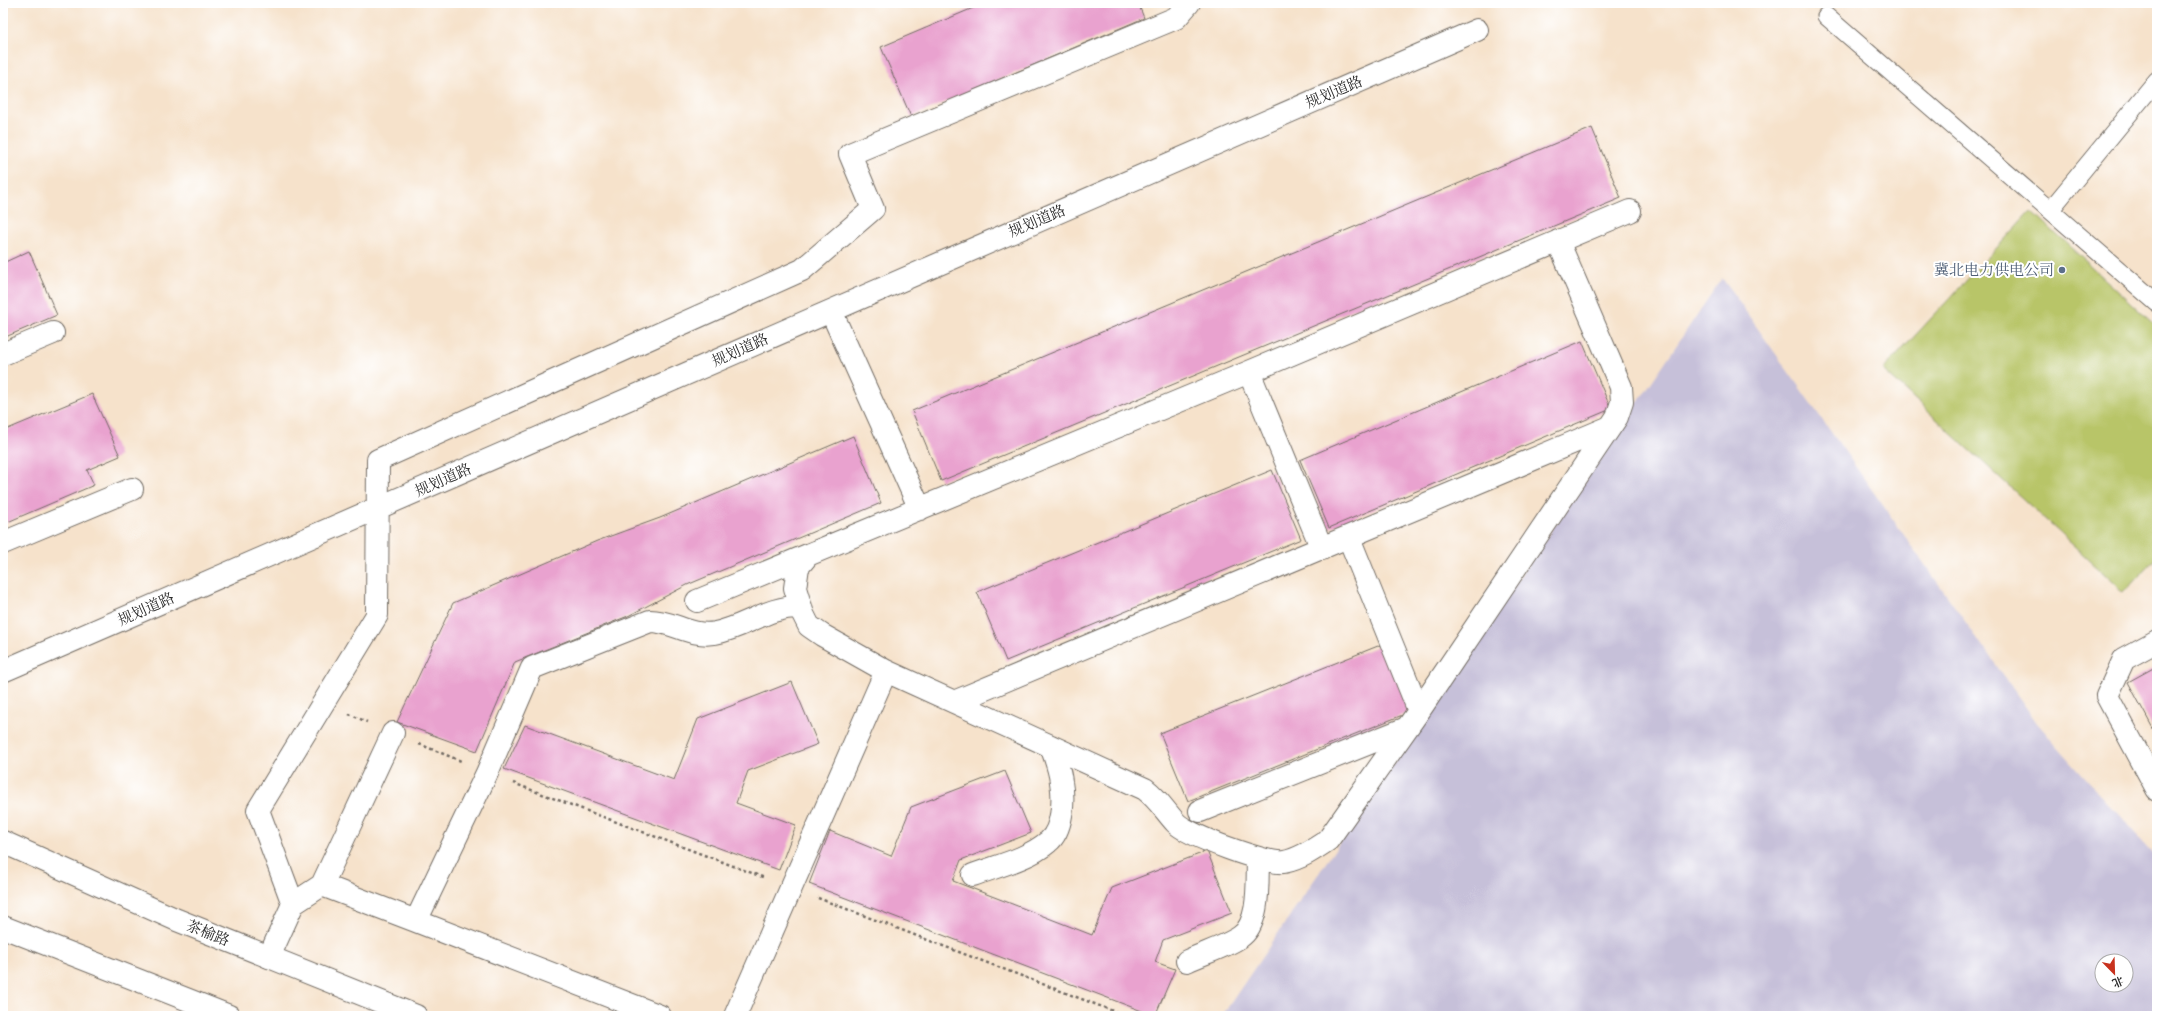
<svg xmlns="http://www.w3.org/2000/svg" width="2160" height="1019" font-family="'IM FELL Double Pica','Noto Serif SC',serif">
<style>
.industrial{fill:#c6c0d9;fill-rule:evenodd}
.green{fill:#b8c567;stroke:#727849}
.building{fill:#e9a2cf}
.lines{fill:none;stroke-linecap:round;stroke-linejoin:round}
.lane-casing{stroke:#726b63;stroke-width:19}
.street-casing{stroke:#726b63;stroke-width:24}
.secondary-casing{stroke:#726b63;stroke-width:24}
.path{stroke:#726b63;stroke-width:2.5;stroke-dasharray:3 3;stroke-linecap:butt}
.lane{stroke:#fff;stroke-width:17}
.street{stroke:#fff;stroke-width:22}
.secondary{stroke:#fff;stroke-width:22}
.service-dot{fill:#5c6f8a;stroke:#fff;stroke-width:1.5}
.labels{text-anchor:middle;stroke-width:4;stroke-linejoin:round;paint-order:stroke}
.street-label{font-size:15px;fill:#2b2b2b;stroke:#fff}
.service-label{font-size:15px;fill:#4e5e75;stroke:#fff;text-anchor:end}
</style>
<rect width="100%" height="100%" fill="#fff"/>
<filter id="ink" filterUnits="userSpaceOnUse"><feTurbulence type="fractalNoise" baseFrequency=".025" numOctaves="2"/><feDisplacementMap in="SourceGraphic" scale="8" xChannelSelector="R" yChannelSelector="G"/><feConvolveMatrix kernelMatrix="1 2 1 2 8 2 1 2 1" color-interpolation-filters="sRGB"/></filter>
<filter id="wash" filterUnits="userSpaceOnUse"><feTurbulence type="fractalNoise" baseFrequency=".012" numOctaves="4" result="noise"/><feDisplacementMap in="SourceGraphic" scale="16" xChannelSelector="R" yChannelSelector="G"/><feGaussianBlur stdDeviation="0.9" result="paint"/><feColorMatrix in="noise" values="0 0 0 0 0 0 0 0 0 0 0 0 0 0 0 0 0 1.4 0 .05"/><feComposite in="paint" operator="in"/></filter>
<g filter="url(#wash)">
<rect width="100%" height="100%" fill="#f6e2cb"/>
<!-- industrial -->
<path class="industrial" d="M1722,278L2037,723L2157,858V1016H1222ZM2102,961H2126V985H2102Z"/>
<!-- green -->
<path class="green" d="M2031,211L2157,327V557L2124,592L1883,370Z"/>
<g id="blocks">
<!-- building -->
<path class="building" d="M985,3H1138L1144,18L911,117L881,47Z
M1592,128L1621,198L941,481L912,411Z
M29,251L57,315L3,338V263Z
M1582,341L1611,409L1329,528L1300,460Z
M92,394L120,456L87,470L94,485L3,524V431Z
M853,436L881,503L687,585L628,616L515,662L477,751L397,722L453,603L597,541L660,518Z
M1272,470L1301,539L1006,661L977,592Z
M1383,644L1410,712L1188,801L1160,733Z
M2157,666V736L2128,682Z
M792,682L818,744L748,771L736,803L796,825L779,870L504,769L525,725L674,780L698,719Z
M1005,771L1031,833L961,860L953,881L1092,935L1112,888L1207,851L1232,913L1163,940L1155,962L1175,969L1155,1016L809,884L830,831L891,856L911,807Z"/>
</g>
</g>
<g filter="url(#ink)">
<use href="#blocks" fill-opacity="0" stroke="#726b63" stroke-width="1"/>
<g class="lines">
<!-- lane casing -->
<g class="lane-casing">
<path id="lane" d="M1826,16L2157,303
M2051,209L2157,80"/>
</g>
<!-- street casing -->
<g class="street-casing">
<path id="street" d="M831,311L920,509
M3,354L53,333
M1249,372L1322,549
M1349,538L1419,711
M3,543L132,489
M808,555L798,567L795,588L803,614L809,626L822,635L886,671L1145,789C1159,800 1165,811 1176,823C1187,835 1268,865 1284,862C1300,859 1315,849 1328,840L1419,711L1617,417L1622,402L1621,387L1558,241
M697,601L1249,372L1630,211
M2157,641L2124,659L2107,696L2157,789
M3,671L1477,30
M954,702L1610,427
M1200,811L1407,728
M973,875C997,866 1028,859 1048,842C1063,830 1064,799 1061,782C1060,770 1055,758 1051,746
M322,885L393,733
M293,904L322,885L416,921L487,773L532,668L650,621C674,621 689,637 715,633C746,627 768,606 801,607
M416,921L660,1016
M269,957L293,904L258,810L377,615L378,460L802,270L873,209L850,154L1176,18L1189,3
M1187,961C1204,953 1225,947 1240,937C1261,923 1257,880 1258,858
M735,1016L886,671"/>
</g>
<!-- secondary casing -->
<g class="secondary-casing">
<path id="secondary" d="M3,842L177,920L416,1016
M3,927L229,1016"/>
</g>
<!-- path -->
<path class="path" d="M349,714L367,722
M419,744L461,761
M513,783L765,878
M818,898L1126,1016"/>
<!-- lane -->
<use href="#lane" class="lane"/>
<!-- street -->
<use href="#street" class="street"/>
<!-- secondary -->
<use href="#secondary" class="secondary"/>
</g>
</g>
<!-- markers -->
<circle class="service-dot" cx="2062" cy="270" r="4"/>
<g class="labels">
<!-- street labels -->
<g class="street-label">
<text transform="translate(1334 92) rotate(-23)" y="5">规划道路</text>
<text transform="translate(1037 221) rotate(-23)" y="5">规划道路</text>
<text transform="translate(740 350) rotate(-24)" y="5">规划道路</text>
<text transform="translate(443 480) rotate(-24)" y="5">规划道路</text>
<text transform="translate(146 609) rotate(-24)" y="5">规划道路</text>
<text transform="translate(208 933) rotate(22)" y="5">茶榆路</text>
</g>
<!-- service labels -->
<g class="service-label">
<text x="2054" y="275">冀北电力供电公司</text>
</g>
</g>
<!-- margin -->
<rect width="2160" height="1019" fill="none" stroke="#fff" stroke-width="16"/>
<!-- north arrow -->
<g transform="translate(2114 973) rotate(157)"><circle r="19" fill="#ffffff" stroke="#aaaaaa"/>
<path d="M0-3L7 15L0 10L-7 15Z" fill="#c8321e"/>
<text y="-6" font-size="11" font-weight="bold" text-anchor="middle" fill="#2b2b2b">北</text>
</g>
</svg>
